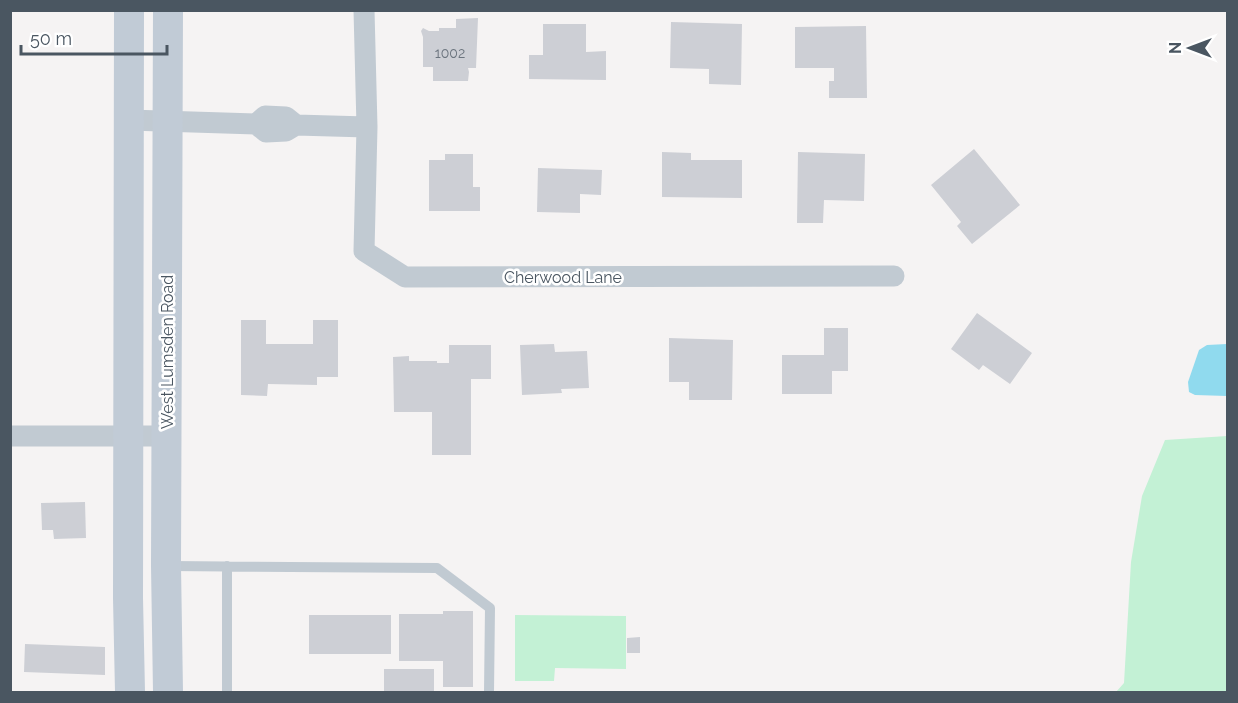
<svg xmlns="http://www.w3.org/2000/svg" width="1238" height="703" font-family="Raleway,sans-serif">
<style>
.green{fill:#c3f1d5}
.water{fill:#90daee}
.building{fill:#cdcfd5}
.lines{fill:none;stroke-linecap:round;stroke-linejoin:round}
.service{stroke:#c1cad2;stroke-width:10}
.minor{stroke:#c1cad2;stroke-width:21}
.secondary{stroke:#c1cbd6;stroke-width:30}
.labels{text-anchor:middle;stroke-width:5;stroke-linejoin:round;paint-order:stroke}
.number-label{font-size:14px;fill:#6b747e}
.street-label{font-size:16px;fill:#4a5661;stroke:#fff}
</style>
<rect width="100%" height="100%" fill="#f5f3f3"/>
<!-- green -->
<path class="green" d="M1227,436V692H1116L1124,683L1131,562L1142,496L1165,440Z
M515,615L626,616V669L555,668L554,681H515Z"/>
<!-- water -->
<path class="water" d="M1227,344V396L1195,395L1189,392L1188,382L1199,350L1207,345Z"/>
<!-- building -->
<path class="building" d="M478,18L476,68H468L469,72L468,81H433V67H423V37L421,31L423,28L429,31H439V28H456V19Z
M671,22L742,24L741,85L709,84V69L670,68Z
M543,24H586V52L606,51V80L529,79V55H543Z
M866,26L867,98H829V81H834V68H795V27Z
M974,149L1020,205L972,244L957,226L961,222L931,185Z
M662,152L691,153V160H742V198L662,197Z
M798,152L865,154L864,201L824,200L823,223H797Z
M445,154H473V187H480V211H429V160H445Z
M538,168L602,170L601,195L580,194V213L537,212Z
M977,313L1032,353L1010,384L983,365L979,370L951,349Z
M241,320H266V344H313V320H338V377H317V385L268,384L267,396L241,395Z
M824,328H848V371H832V394H782V355H824Z
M669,338L733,340L732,400H689V382H669Z
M554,344L555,352L587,351L589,388L561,389L562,393L522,395L520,345Z
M449,345H491V379H471V455H432V412H394L393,357L409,356V361H437V363H449Z
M85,502L86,538L54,539L53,530H42L41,503Z
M443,611H473V687H443V661H399V614H443Z
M309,615H391V654H309Z
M640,637V653H627V638Z
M25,644L105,647V675L24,672Z
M384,669H434V692H384Z"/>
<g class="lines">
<!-- service -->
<path class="service" d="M169,566L437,568L490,608L489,692
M227,692V566"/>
<!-- minor -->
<path class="minor" d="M364,10L367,127L364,251L405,277L894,276
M129,120L256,124L266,132L286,131L296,125L367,127
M256,124L265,116L286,117L296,125
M10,436H167"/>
<!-- secondary -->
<path class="secondary" d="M129,10L128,598L130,692
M168,10L166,566L168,692"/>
</g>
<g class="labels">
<!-- number labels -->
<g class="number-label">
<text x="450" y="58">1002</text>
</g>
<!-- street labels -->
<g class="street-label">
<text x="563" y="283">Cherwood Lane</text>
<text transform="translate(167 352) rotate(-90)" y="6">West Lumsden Road</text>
</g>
</g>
<!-- border -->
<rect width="1238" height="703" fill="none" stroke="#4a5661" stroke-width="24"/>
<!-- north arrow -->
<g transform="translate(1190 48) rotate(270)" stroke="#ffffff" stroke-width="4.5" paint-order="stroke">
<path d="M0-4.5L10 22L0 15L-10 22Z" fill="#4a5661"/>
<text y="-9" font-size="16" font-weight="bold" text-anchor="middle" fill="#4a5661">N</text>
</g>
<!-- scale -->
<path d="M21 45v9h146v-9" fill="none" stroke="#4a5661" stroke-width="3"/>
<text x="30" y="45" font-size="18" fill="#4a5661" stroke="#ffffff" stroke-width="4.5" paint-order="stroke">50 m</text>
</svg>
